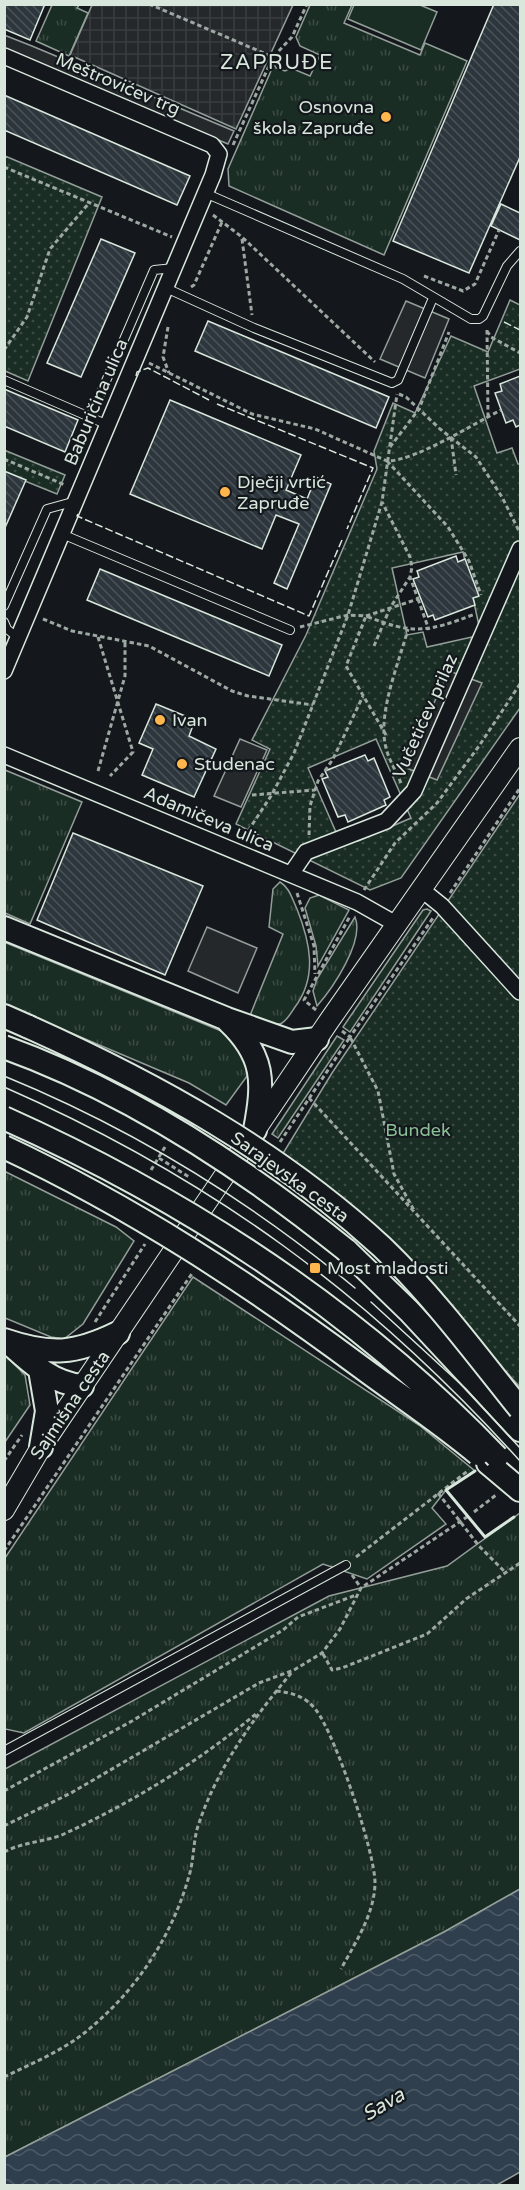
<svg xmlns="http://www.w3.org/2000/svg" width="525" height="2190" font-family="'Varela Round',sans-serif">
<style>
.grass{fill:url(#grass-tufts);stroke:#939e99;stroke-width:1.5}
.park{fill:url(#park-dots);stroke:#939e99;stroke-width:1.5;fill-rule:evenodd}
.pitch{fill:#1a2d24;stroke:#939e99;stroke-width:1.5}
.parking{fill:#24282b;stroke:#939e99;stroke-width:1.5}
.plaza{fill:url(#plaza-grid);stroke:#939e99;stroke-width:1.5}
.water{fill:url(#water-waves);stroke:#939e99;stroke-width:1.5}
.building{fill:url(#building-back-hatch);stroke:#d8e6dc;stroke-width:1.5}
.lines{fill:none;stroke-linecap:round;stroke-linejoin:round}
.service-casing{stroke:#d8e6dc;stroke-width:10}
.minor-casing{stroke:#d8e6dc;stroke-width:18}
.tertiary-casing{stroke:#d8e6dc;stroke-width:22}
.secondary-casing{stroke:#d8e6dc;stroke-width:26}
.path{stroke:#9da8a2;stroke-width:3;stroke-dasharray:4.5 3;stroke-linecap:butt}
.service{stroke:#14181c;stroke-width:8}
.minor{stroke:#14181c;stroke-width:15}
.tertiary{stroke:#14181c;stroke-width:20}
.secondary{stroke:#14181c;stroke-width:22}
.tram{stroke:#d8e6dc;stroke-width:1.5}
.secondary-bridge-casing{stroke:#d8e6dc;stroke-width:26;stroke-linecap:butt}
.secondary-bridge{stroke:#14181c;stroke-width:22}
.fence{stroke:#d8e6dc;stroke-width:1.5;stroke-dasharray:8 3;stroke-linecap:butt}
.wall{stroke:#d8e6dc;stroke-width:3}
.poi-dot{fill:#ffb74d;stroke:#14181c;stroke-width:2}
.labels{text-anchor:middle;stroke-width:4.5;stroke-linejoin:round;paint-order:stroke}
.street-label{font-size:18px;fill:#d8e6dc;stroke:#14181c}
.poi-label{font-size:18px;fill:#d8e6dc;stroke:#14181c;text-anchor:start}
.park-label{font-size:18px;fill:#8ac095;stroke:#14181c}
.water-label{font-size:20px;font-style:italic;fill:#d8e6dc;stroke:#14181c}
.quarter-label{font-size:21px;letter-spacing:1.5px;fill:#d8e6dc;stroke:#14181c}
</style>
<defs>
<pattern id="grass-tufts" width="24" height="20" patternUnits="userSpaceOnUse" patternTransform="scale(1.5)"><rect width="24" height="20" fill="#1a2d24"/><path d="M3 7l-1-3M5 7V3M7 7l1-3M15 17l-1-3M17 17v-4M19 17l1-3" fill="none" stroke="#3b4b43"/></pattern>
<pattern id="park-dots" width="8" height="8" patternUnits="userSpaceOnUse" patternTransform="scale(1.5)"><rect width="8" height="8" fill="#1a2d24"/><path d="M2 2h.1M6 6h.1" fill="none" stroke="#3b4b43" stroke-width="1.8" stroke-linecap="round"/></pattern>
<pattern id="plaza-grid" width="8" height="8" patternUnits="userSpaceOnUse" patternTransform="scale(1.5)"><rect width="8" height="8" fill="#24282b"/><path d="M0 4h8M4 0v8" fill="none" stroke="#393d3f"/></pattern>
<pattern id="water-waves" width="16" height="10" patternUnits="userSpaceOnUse" patternTransform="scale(1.5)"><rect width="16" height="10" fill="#2f3f4d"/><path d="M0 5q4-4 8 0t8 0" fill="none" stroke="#4c5b66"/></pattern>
<pattern id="building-back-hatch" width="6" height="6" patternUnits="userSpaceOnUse" patternTransform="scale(1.5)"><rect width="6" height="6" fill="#2c363c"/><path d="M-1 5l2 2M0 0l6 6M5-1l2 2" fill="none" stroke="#4a5358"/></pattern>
</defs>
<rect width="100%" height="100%" fill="#14181c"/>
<!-- grass -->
<path class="grass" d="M52,5H79L77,8L88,13L69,56L36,41Z
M310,5H352L344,23L420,55L425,43L467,61L384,255L229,186L228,169L274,64L276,68L285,71L291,68L310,76L320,55L300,46L296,37Z
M5,770L82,802L30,924L5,913Z
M280,882C290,888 292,899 297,909C310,942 318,976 295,1007C291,1013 287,1021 280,1024L262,1023L252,1018L251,1013L283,934L269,927L273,889Z
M319,895L349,910L318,966L316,946L305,908L310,898Z
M427,909L431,911L350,1032L343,1027L423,910Z
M355,917C365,941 332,989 317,1006L313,991L317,979Z
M4,942L231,1035L250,1072L226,1105L189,1083L5,1005Z
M337,1036L344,1040L278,1138L272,1134Z
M4,1171L116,1227L134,1241L83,1324L64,1339L51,1337L5,1318Z
M193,1277L419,1425L475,1471L446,1490L432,1508L446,1524L367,1579L323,1564L24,1733L5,1729V1558Z
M5,1355L25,1375L30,1405L5,1442Z
M520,1513V1889L444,1932L5,2157V1769L329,1596L447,1566Z"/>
<!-- park -->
<path class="park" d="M5,156L102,197L28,381L5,371Z
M510,300L520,305V369L474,386L497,453L512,448L518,464H520V708L401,878L370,890L236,824L270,749L252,740L306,635L377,469L374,451L393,403L415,413L451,336L488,352ZM463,552L481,635L427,647L423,632L407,635L392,568ZM376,739L411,818L358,841L351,826L336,832L308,768Z
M4,450L65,475L57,494L5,473Z
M520,794V1387L469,1331L441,1292L405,1254L376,1228L282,1155L332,1073Z"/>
<!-- pitch -->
<path class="pitch" d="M354,5H420L437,12L421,50L348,19Z"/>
<!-- parking -->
<path class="parking" d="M4,35L32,46L234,131L228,144L5,51Z
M406,301L449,319L425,378L380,359Z
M449,671L482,683L437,780L404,767Z
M240,739L267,750L241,807L214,796Z
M207,927L257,948L238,993L188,971Z"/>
<!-- plaza -->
<path class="plaza" d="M92,5V4L293,5L236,129L70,55Z"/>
<!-- water -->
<path class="water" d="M520,1889V2172L497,2185H5V2157L444,1932Z"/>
<!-- building -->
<path class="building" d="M4,4H45L30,40L4,29Z
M494,4H520V157L469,273L393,241Z
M4,95L190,176L177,205L4,130Z
M501,204L520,213V240L491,226Z
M101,239L135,253L81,377L47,363Z
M208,321L389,397L376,428L195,351Z
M520,376V425L516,427L513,420L506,423L495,393L502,391L500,384Z
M4,389L78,420L65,452L4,426Z
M170,400L301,455L286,490L307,499L316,477L331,484L287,589L274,583L299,524L276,515L262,549L130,494Z
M4,471L26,480L4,530Z
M456,556L458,562L465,559L479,596L473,598L475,605L435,620L433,615L428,617L413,579L419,577L417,571Z
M100,569L282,645L269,676L87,600Z
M156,704L195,720L189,736L216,749L194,797L142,775L153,749L139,743Z
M365,755L368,761L374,758L390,797L384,800L386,805L348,822L345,815L338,817L322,779L328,777L325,771Z
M73,833L203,886L165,975L37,920Z"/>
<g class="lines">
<!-- service casing -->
<g class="service-casing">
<path id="service" d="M205,193L403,279L471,319H479L483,316L507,266L520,251
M166,288L254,328L392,383L398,380L433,298
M4,380L108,425
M90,418L154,270L174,268
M62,534L290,630
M4,606L47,509L76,501
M4,622L7,629L18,638
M4,1751L346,1565"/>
</g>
<!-- minor casing -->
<g class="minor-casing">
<path id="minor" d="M4,56L212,145L219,154L213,175L4,671
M4,755L357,902L396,924
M291,874L306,852L386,821L414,791L520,549
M421,889L442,906L520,992"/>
</g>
<!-- tertiary casing -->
<g class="tertiary-casing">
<path id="tertiary" d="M4,1510L41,1447L329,1021L520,748"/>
</g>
<!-- secondary casing -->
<g class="secondary-casing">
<path id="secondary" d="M4,928L227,1019L292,1042L317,1039
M4,1016L29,1027
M228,1021C265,1056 264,1082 255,1130
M346,1250L409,1311L520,1430
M4,1340C51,1356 75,1354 118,1333
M10,1344C31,1363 52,1383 82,1386
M40,1370L47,1411L41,1447
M488,1463L520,1490"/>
</g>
<!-- path -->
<path class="path" d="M149,4L273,57
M233,145L273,57L292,37L307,4
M4,167L172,237
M213,215L242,237L375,362
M242,239L252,315
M424,276L463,291L475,284L499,230
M191,287L194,285L222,222
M168,327L163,357L169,373
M487,330L488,416
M487,331L491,337L520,353
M4,350L27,317L50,249L89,203
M149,363L252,414L315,429L387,461C415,461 473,424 501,410
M399,394L406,397L440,429L476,457L502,497L520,533
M451,437L456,475
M390,447L419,409L449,332
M4,459L65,485
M387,461L448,527L469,561L481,595
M418,599L429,630
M43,619L72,631L149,646L232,691L248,696L313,705
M300,627L348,615L366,616L418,599L410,577L412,567L410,557L382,502
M98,637L133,752L110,776
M374,646L390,608L410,577
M386,735L346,666L366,616C413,635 428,632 475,614
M98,771L125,676V642
M401,783C396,771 389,760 386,748C377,713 399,663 408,629
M252,795L315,790
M309,835L310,806L318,781L333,759L363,696
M244,837L271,796L294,753L348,615L382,502L397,394
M364,890L395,843L437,803L479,746L520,684
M297,893L314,946L315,974
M450,893L520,788
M316,1010L304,1000L350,916
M342,1031L350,1037L433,918
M309,1098L520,1326
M280,1142L350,1037L378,1091L394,1174L415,1212
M159,1158L189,1177
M151,1170L165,1147
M95,1322L145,1244
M4,1461L22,1435
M438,1493L479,1546L505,1572
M474,1512L496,1495
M4,1551L193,1272
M356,1557L469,1470
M352,1575L361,1588
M323,1654L332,1670L342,1668L427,1634L466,1599L520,1563
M276,1691C293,1693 305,1696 316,1710C335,1734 376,1855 375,1884C374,1915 355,1943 341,1969
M4,1791L132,1721L283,1630L298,1617L356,1595
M4,1826L71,1793L259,1683L294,1670L322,1653L340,1629L361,1588L467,1517
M4,1852C25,1841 48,1842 66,1833C133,1802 201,1760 257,1713
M4,2077C35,2062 69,2048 95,2024C140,1985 173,1933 189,1876C194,1860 193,1842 198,1826C217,1768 254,1717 293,1671"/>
<!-- service -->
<use href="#service" class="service"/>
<!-- minor -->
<use href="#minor" class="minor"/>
<!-- tertiary -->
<use href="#tertiary" class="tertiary"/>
<!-- secondary -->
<use href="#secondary" class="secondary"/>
<!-- tram -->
<path class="tram" d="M4,1076C131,1128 250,1201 355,1288
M4,1087C211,1178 369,1294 520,1461
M371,1302L466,1389L520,1448"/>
<!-- secondary-bridge casing -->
<g class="secondary-bridge-casing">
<path id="secondary-bridge" d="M29,1027C156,1084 279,1152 382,1247C433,1296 476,1354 520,1409
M4,1047C129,1092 243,1167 346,1250
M4,1118C187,1200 358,1312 497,1457
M4,1147C132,1207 248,1283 361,1367C400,1396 441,1423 478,1454"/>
</g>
<!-- secondary-bridge -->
<use href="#secondary-bridge" class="secondary-bridge"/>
<!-- fence -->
<path class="fence" d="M504,322L520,330
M136,376L137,372L148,368L209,400
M217,404L373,468L347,529
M78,514L77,516L309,616L342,540"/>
<!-- wall -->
<path class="wall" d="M475,1471L446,1490L485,1537L514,1517"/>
</g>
<!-- markers -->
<g class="poi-dot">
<circle cx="386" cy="117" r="6"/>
<circle cx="225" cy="492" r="6"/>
<circle cx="160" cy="720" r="6"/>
<circle cx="182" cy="764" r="6"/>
<rect x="309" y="1262" width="12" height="12" rx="3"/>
</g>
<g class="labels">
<!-- street labels -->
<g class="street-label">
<text transform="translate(118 84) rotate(23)" y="6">Meštrovićev trg</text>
<text transform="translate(96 402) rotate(-67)" y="6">Baburičina ulica</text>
<text transform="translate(425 716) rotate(-66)" y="6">Vučetićev prilaz</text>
<text transform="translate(209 819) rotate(23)" y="6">Adamičeva ulica</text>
<text transform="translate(290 1177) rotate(36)" y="6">Sarajevska cesta</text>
<text transform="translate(70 1405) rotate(-56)" y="6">Sajmišna cesta</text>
</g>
<!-- poi labels -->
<g class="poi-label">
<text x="374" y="113" text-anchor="end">Osnovna<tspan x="374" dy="21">škola Zapruđe</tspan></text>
<text x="237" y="488">Dječji vrtić<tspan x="237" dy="21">Zapruđe</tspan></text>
<text x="172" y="726">Ivan</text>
<text x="194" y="770">Studenac</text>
<text x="327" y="1274">Most mladosti</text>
</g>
<!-- park labels -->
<g class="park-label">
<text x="418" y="1136">Bundek</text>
</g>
<!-- water labels -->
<g class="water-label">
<text transform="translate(383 2104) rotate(-31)" y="7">Sava</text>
</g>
<!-- quarter labels -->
<g class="quarter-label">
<text x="277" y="69">ZAPRUĐE</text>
</g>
</g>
<!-- border -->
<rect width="525" height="2190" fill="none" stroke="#d8e6dc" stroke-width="12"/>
</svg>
